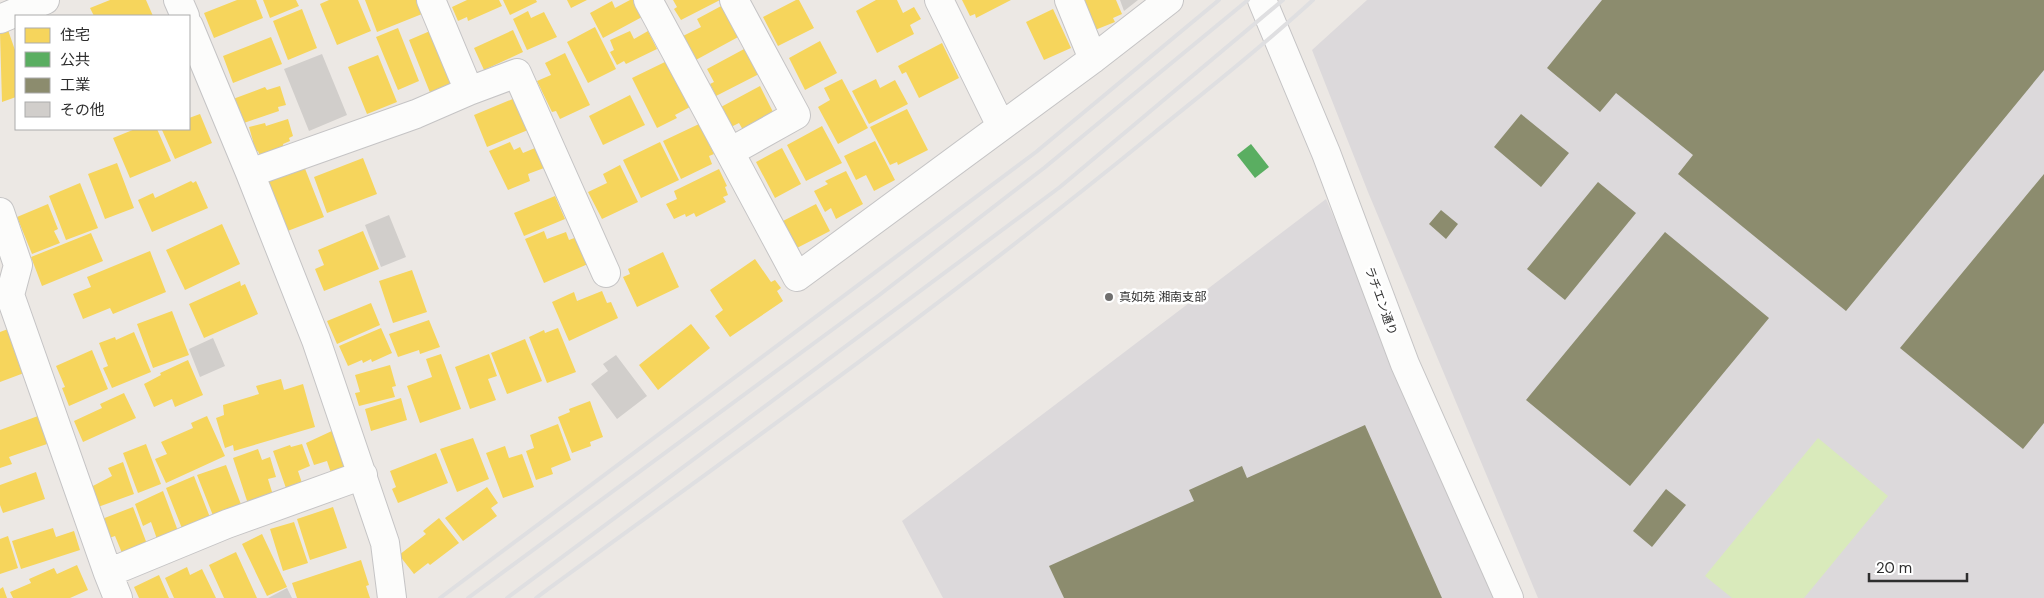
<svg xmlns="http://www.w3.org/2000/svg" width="2044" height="598" font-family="'DM Sans','Noto Sans JP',sans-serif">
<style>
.industrial{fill:#dcd9db}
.pitch{fill:#d9eabb}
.homes{fill:#f6d55c}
.public{fill:#5aae61}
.industry{fill:#8c8c6e}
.building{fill:#d1cecb}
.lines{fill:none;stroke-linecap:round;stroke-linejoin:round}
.street-casing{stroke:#c5c4c5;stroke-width:30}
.secondary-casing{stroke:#c5c4c5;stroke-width:30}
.street{stroke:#fcfcfb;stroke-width:28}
.secondary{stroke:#fcfcfb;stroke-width:28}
.rail{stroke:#dfdfe1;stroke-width:4}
.poi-dot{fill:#706f6e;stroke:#fff;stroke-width:2}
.labels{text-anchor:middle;stroke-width:5;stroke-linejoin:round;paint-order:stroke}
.poi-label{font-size:12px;fill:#2e2e2e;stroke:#fff;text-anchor:start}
.street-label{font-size:12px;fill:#2e2e2e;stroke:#fff}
</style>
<rect width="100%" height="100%" fill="#ece8e4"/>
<!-- industrial -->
<path class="industrial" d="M1367,0H2044V598H1538L1368,192L1312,50Z
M1326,199L1496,598H943L902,521Z"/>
<!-- pitch -->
<path class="pitch" d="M1818,438L1888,496L1804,598H1732L1705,576Z"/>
<!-- homes -->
<path class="homes" d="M110,0H146L153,16H94L90,8Z
M237,0H256L263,18L214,38L204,13Z
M263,0H296L299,6L270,18Z
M329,0H358L371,31L337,45L320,4Z
M365,0H416L422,14L377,32Z
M467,0H499L502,6L468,21L467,17L458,21L452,7Z
M503,0H536L537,2L510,15Z
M567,0H587L571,8Z
M630,0H633L642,17L603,38L590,13L612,1L615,8Z
M673,0H720L681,20L674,9L677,7Z
M796,0H799L814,28L778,46L763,17Z
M876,0H897L903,13L914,7L921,19L910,25L914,34L877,53L856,11Z
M962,0H1011L976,18L975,14L970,16Z
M1083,0H1116L1122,14L1113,18L1115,22L1095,30Z
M723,5L740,36L694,61L681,37L701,27L697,19Z
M302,9L317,48L288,60L273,21Z
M1053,9L1071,48L1044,60L1026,22Z
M528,11L531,18L544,12L557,37L527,50L513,19Z
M595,27L616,69L588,83L567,42Z
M398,28L419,81L398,90L376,37Z
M8,30L16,53V97L2,102L0,33Z
M513,30L523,52L484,70L474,48Z
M430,31L451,83L447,85L448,88L431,95L409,40Z
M630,31L634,39L648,31L657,49L626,64L624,61L617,65L610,52L614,50L610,40Z
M271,37L282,64L233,83L223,56Z
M820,41L837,73L805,90L789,58Z
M942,43L959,78L919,98L906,72L902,74L898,66Z
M746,48L759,74L716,96L710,84L714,82L707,69Z
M565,53L590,105L560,119L556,111L552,112L537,81L551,75L545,63Z
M378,55L397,102L367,114L348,67Z
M667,61L690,107L675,115L677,118L657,128L632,78Z
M842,79L868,128L838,144L818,107L830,100L824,88Z
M876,79L880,88L895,80L908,104L869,124L852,91Z
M280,86L286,105L278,107L279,111L241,124L233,99L265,87L267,90Z
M760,86L774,114L743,130L739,123L731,127L721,107Z
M630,95L645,125L603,145L589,116Z
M515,98L528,130L487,147L474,115Z
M907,109L928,150L898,165L897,162L890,165L870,127Z
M200,114L212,143L175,159L162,130L189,129V118Z
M288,119L293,136L289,138L290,141L283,144L284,148L260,156L258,151L253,153L249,142L253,141L249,127L265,123L266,126Z
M699,124L714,154L709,156L712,164L681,179L663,141Z
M822,126L842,163L806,181L787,145Z
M135,129H157L171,161L130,178L113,138Z
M875,141L895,180L874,191L866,175L856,180L844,156Z
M510,142L514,150L520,147L523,153L535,148L544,168L528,174L530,181L508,190L489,151Z
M660,142L679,180L641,198L623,160Z
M782,148L801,184L775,198L756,162Z
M363,158L377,194L327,213L314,177Z
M117,163L134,208L105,219L88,174Z
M620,165L638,202L602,219L588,192L607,183L603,174Z
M304,166L324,217L285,232L265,182Z
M719,169L727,186L725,187L728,195L723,197L726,202L696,217L694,213L686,217L685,214L674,219L666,204L677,199L674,191Z
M846,171L863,204L836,219L831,208L825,212L814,191L828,184L825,181Z
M191,181L193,183L196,181L208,208L152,232L138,200L153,193L155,198Z
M80,183L98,228L66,240L49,196Z
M555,196L565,219L524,236L514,213Z
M48,204L58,229L54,231L60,243L32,254L17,217Z
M816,204L830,231L795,249L781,222Z
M222,224L240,264L185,290L166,250Z
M363,231L379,269L324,291L315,269L324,265L318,250Z
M544,231L547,239L566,232L569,240L577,237L588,264L544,283L525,239Z
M91,233L103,261L42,286L31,257Z
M150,251L166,292L113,314L110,308L83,319L73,294L91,287L87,277Z
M663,252L679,287L637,307L623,277L630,274L628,269Z
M755,259L771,282L775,280L781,288L777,291L783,301L730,337L715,316L723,310L710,290Z
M412,270L427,312L393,323L379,281Z
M240,281L241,286L245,284L258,314L204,338L189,304Z
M602,291L607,303L611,302L618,318L569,341L552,302L574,292L577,301Z
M371,303L380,325L337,344L327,321Z
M172,311L189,355L153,368L137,324Z
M429,320L440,347L420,354L419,350L398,357L389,334Z
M691,324L710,348L658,390L639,365Z
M381,328L392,353L372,362L371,359L363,363L362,360L348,366L339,346Z
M558,328L576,372L547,383L529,337L544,330L545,333Z
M8,329L24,373L0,382V332Z
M134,332L151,372L112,388L103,368L108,366L99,343L115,337L116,340Z
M525,339L542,381L507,394L491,353Z
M92,350L108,389L69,406L62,388L65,387L56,366Z
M441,354L461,409L420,423L407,386L432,377L426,359Z
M489,354L497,376L488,379L496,400L470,409L455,367Z
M188,360L203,395L175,407L172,399L154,407L144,384L161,375L160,373Z
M390,365L396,386L392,387L395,397L359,406L355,393L360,392L355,375Z
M281,379L284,390L303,384L315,427L234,451L233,445L225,448L216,418L224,415L223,405L259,394L256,386Z
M124,393L136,418L83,442L74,421L102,408L100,404Z
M401,398L407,420L371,431L365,409Z
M590,401L603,437L590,442L591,446L572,453L558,417L570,412L569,409Z
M38,416L47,444L9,457L12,464L0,468V430Z
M207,416L225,456L166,483L155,459L167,454L161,442L193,428L191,423Z
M558,424L571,460L551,468L553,474L536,480L526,451L534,448L530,435Z
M334,430L348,470L332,476L327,461L314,465L306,443Z
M473,438L489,479L457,492L440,449Z
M146,444L161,484L138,493L123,453Z
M302,444L310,466L298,471L303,486L287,491L273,451L290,445L291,447Z
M505,446L509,458L522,454L534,487L503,498L486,453Z
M258,449L262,460L270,457L276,477L268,479L273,495L248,504L233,458Z
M436,453L448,483L398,503L392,489L396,487L390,471Z
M123,462L134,494L98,507L91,487L112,476L108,468Z
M226,465L242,507L214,518L197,475Z
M36,472L45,499L3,513L0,505V485Z
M194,476L211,520L183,531L166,488Z
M487,487L498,503L491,508L497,516L463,541L445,518Z
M163,491L178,531L157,539L151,522L143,526L135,504Z
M133,507L147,544L122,553L115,536L109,538L102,519Z
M333,507L347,548L310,560L297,519Z
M439,518L459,543L430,565L428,563L414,574L399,555L426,534L423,531Z
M294,522L308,563L283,571L270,529Z
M53,528L56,537L74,531L80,550L21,569L12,541Z
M262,534L287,587L267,596L242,544Z
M8,536L18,568L0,574V539Z
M236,552L257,598H224L209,565Z
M361,560L369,585L366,586L370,598H297L292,583Z
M77,565L88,590L70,598H13L10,592L31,583L29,579L54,568L57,574Z
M187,567L190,575L202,569L216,598H174L165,578Z
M159,575L169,598H139L134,587Z
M3,587L7,598H0V589Z"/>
<!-- public -->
<path class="public" d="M1251,144L1269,167L1255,178L1237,155Z"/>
<!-- industry -->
<path class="industry" d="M1602,0H2044V70L1846,311L1678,174L1693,155L1616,93L1600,112L1547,68Z
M1521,114L1569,153L1541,187L1494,147Z
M2044,174V423L2023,449L1900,348Z
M1598,182L1636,213L1565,300L1527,269Z
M1441,210L1458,224L1446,239L1429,224Z
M1665,232L1769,318L1630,486L1526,400Z
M1365,425L1442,598H1064L1049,566L1194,501L1189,490L1242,466L1247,478Z
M1666,489L1686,505L1652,547L1633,531Z"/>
<!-- building -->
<path class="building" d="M1120,0H1138L1124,11Z
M322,54L347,115L309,131L284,69Z
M389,215L406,257L381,267L365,225Z
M213,338L225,366L200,377L189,349Z
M616,355L647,396L617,419L591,384L608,371L603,364Z
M287,588L292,598H268Z"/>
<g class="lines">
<!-- street casing -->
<g class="street-casing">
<path id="street" d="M178,0L185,16
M648,0L797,277L1093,59L1169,0
M939,0L1001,126
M1069,0L1093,59
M0,19L45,0
M189,26L250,173L316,340L385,543L392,598
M469,91L517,73L606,273
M730,152L796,115L734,0
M250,173L416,114L469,91L431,0
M0,212L18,265L10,295L108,573L227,524L363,475
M108,573L118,598"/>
</g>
<!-- secondary casing -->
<g class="secondary-casing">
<path id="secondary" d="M1262,0L1326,153L1405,364L1509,598"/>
</g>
<!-- street -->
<use href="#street" class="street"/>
<!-- secondary -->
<use href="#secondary" class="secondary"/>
<!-- rail -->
<path class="rail" d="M440,598L1036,152L1219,0
M468,598L878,296L1044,168L1248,0
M507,598L1060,187L1283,0
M536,598C744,446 955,296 1154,133C1208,89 1262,47 1313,0"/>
</g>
<!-- markers -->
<circle class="poi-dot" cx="1109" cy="297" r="5"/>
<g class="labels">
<!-- poi labels -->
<g class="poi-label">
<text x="1119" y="301">真如苑 湘南支部</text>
</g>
<!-- street labels -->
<g class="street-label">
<text transform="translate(1381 301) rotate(70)" y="4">ラチエン通り</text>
</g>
</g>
<!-- legend -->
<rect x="15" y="15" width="175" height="115" fill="#ffffff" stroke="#ababab"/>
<rect x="25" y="28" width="25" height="15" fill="#f6d55c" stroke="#ababab"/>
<text x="60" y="40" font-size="15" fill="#2e2e2e">住宅</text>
<rect x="25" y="52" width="25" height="15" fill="#5aae61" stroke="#ababab"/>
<text x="60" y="65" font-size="15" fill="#2e2e2e">公共</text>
<rect x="25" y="78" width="25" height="15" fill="#8c8c6e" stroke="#ababab"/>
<text x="60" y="90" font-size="15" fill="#2e2e2e">工業</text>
<rect x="25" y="102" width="25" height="15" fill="#d1cecb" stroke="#ababab"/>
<text x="60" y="115" font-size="15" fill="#2e2e2e">その他</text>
<!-- scale -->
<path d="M1869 573v8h98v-8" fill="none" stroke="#2e2e2e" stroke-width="2.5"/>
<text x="1876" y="573" font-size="15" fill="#2e2e2e" stroke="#ffffff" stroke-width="4" paint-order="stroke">20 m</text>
</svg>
